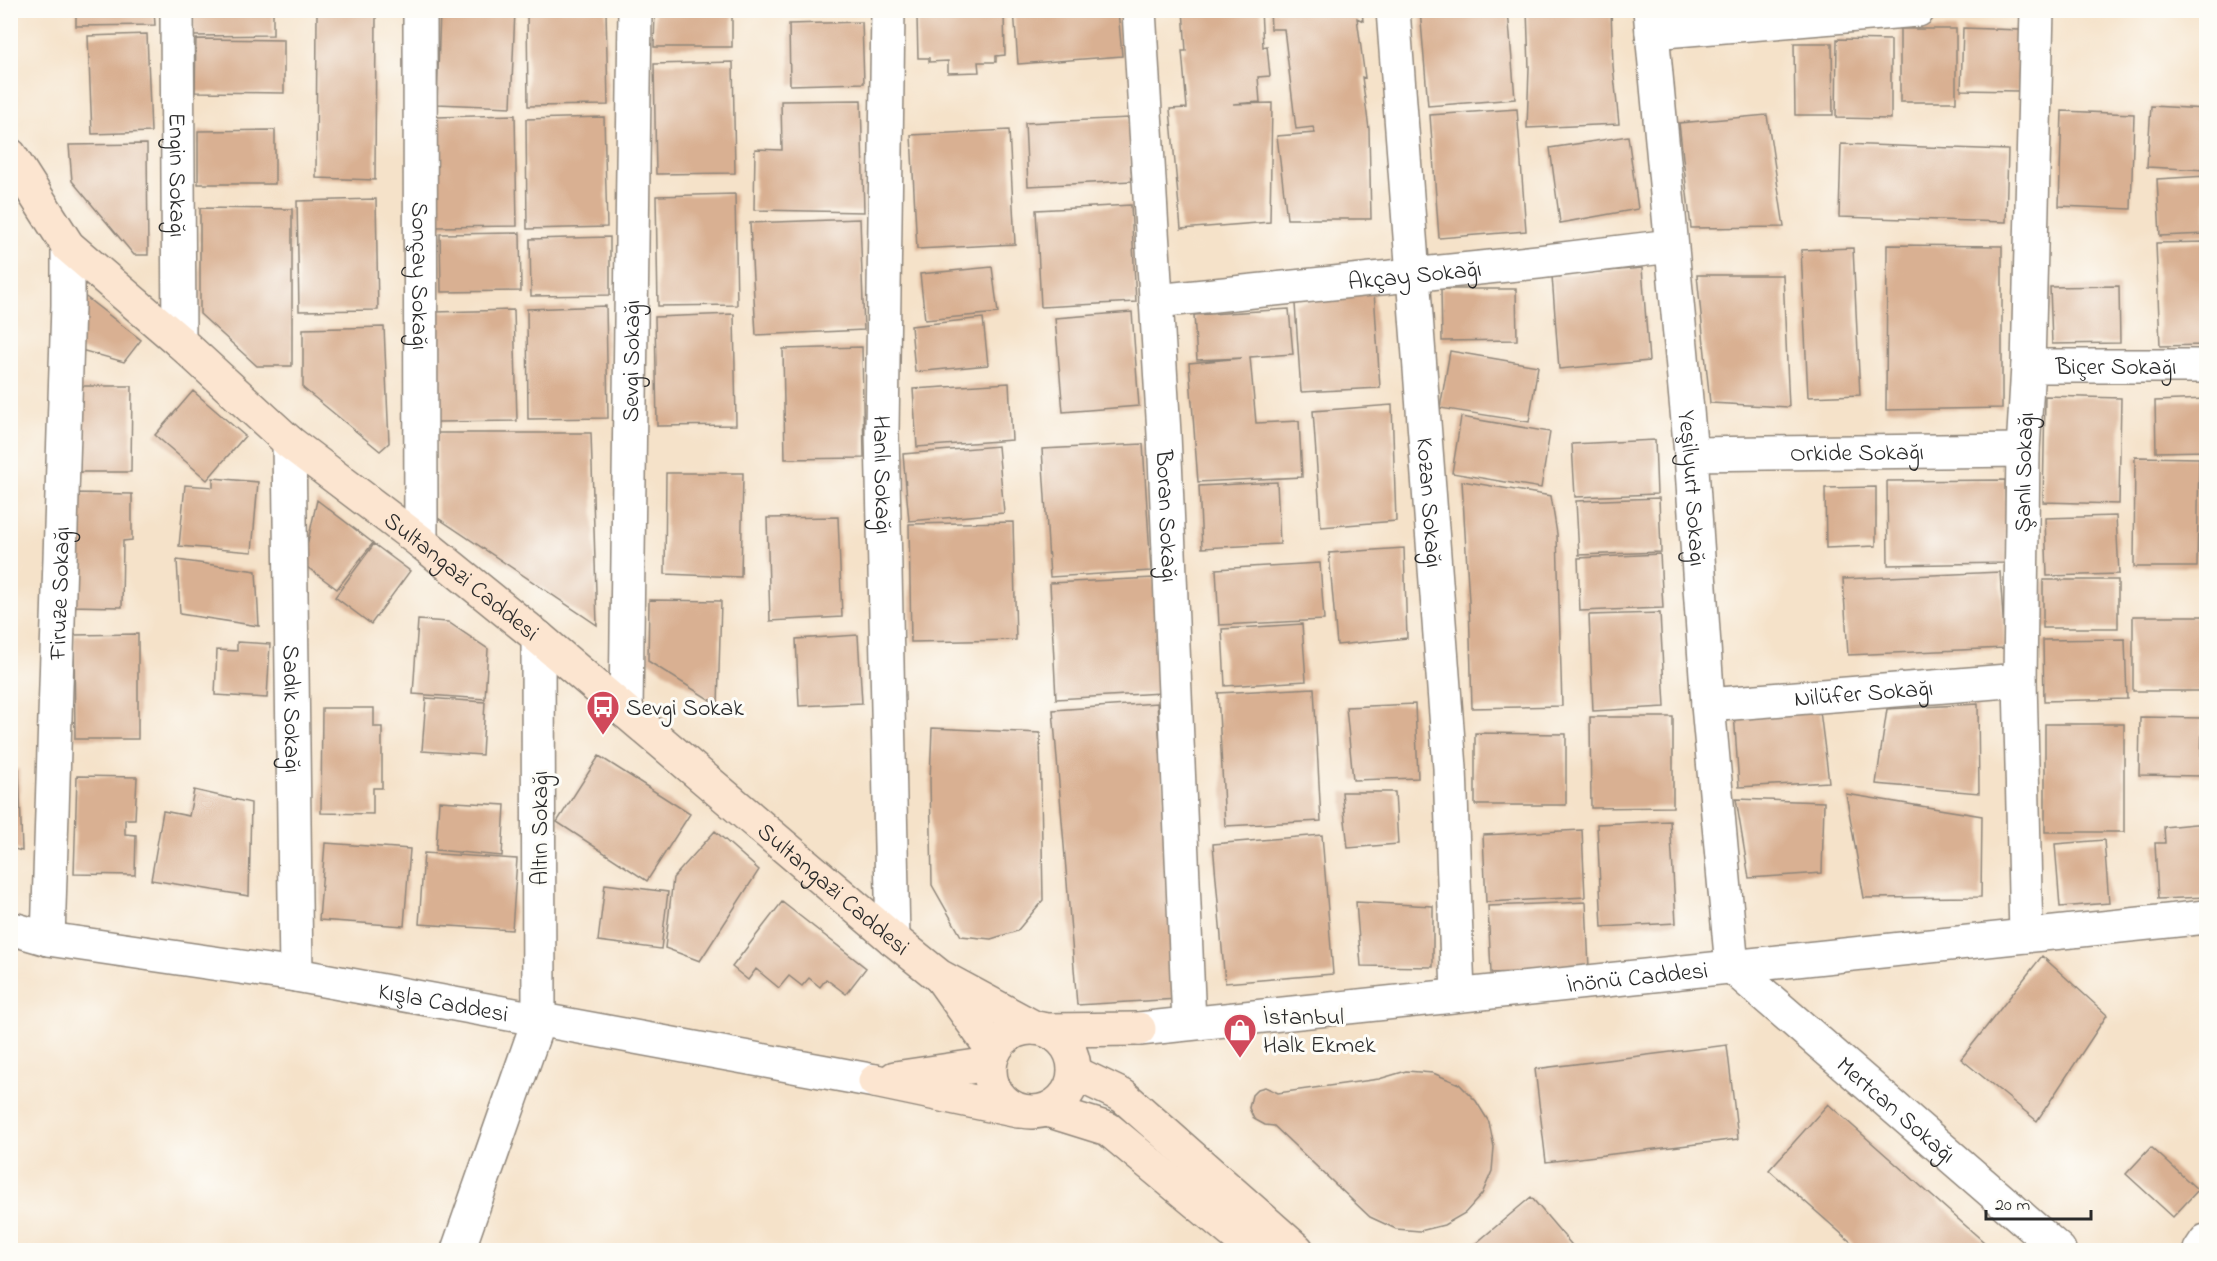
<svg xmlns="http://www.w3.org/2000/svg" width="2217" height="1261" font-family="'Indie Flower',sans-serif">
<style>
.building{fill:#d9b092}
.lines{fill:none;stroke-linecap:round;stroke-linejoin:round}
.minor-casing{stroke:#90867a;stroke-width:36}
.tertiary-casing{stroke:#90867a;stroke-width:36}
.secondary-casing{stroke:#90867a;stroke-width:36}
.minor{stroke:#fff;stroke-width:33}
.tertiary{stroke:#fff;stroke-width:33}
.secondary{stroke:#fce5d0;stroke-width:33}
.labels{text-anchor:middle;stroke-width:6;stroke-linejoin:round;paint-order:stroke}
.street-label{font-size:24px;fill:#2b2b2b;stroke:#fdfcf7}
.poi-label{font-size:24px;fill:#2b2b2b;stroke:#fdfcf7;text-anchor:start}
</style>
<rect width="100%" height="100%" fill="#fdfcf7"/>
<filter id="ink" filterUnits="userSpaceOnUse"><feTurbulence type="fractalNoise" baseFrequency=".0167" numOctaves="2"/><feDisplacementMap in="SourceGraphic" scale="12" xChannelSelector="R" yChannelSelector="G"/><feConvolveMatrix kernelMatrix="1 2 1 2 8 2 1 2 1" color-interpolation-filters="sRGB"/></filter>
<filter id="wash" filterUnits="userSpaceOnUse"><feTurbulence type="fractalNoise" baseFrequency=".008" numOctaves="4" result="noise"/><feDisplacementMap in="SourceGraphic" scale="24" xChannelSelector="R" yChannelSelector="G"/><feGaussianBlur stdDeviation="1.35" result="paint"/><feColorMatrix in="noise" values="0 0 0 0 0 0 0 0 0 0 0 0 0 0 0 0 0 1.4 0 .05"/><feComposite in="paint" operator="in"/></filter>
<g filter="url(#wash)">
<rect width="100%" height="100%" fill="#f5e2c9"/>
<g id="blocks">
<!-- building -->
<path class="building" d="M76,10H154L155,25L76,26Z
M193,10H273V35L194,36Z
M317,10H376L375,180L316,178Z
M440,10H515L511,107L437,104Z
M527,10H606L608,105L528,106Z
M655,10H732V47H654Z
M1014,10H1118L1122,56L1018,64Z
M1183,10H1261L1263,47L1267,46L1270,76L1258,77L1260,102L1233,104L1272,103L1270,222L1181,229L1170,109L1187,108L1182,51H1186Z
M1270,10H1362L1363,21L1357,18L1365,78L1362,77L1369,129L1371,219H1287L1277,136L1315,133L1313,127L1296,129L1284,29H1271Z
M1420,10H1508L1515,99L1428,106Z
M1527,10H1611L1613,66L1619,124L1527,128L1529,68Z
M1004,14L1005,55L996,56V62H978L979,72L948,73V61L929,62V58H918L917,17Z
M862,22L864,83L790,85L789,24Z
M1963,28L2020,30L2018,91L1961,90Z
M1900,29H1956V102H1900Z
M147,34L151,132L92,134L88,36Z
M196,39L284,40V93L195,92Z
M1837,39L1891,40V119L1836,118Z
M1794,43H1832L1833,115H1795Z
M733,62L735,173L656,174L654,64Z
M861,100L864,212L754,210L755,149L782,150L781,101Z
M2151,106L2206,109V170L2147,167Z
M1517,109L1526,231L1439,238L1430,115Z
M2062,111L2134,114L2131,209L2059,206Z
M515,115L517,226L437,227L436,117Z
M1767,115L1784,227L1691,228L1679,123Z
M604,117L607,227L527,229L526,119Z
M1129,118L1132,181L1028,186L1025,123Z
M275,130V184H198V131Z
M1009,130L1015,244L917,249L911,135Z
M1628,136L1638,209L1560,223L1550,148Z
M147,144L148,255H134L72,181L69,145Z
M1841,144L2008,150L2006,222L1839,217Z
M2206,176V234L2160,236L2157,179Z
M735,194L737,305L658,306L656,196Z
M376,199L378,310L299,311L297,201Z
M1131,205L1136,302L1041,307L1036,210Z
M200,208L292,209V366H257L200,314Z
M860,219L864,330L756,335L750,223Z
M520,233L521,291L441,292L440,234Z
M610,237V295L531,296L530,239Z
M2206,242V345L2160,346L2156,243Z
M1887,245L2002,246V408L1886,410Z
M1853,248L1860,395L1808,397L1801,250Z
M10,249L17,255L18,274H10Z
M992,267L998,313L925,320L920,274Z
M1642,268L1649,361L1559,369L1552,276Z
M1697,275H1783L1789,407L1710,403Z
M2119,286L2120,343L2052,344L2050,287Z
M1441,289H1516L1517,340L1442,341Z
M78,291L141,340L124,362L70,347Z
M1374,291L1380,388L1301,392L1295,304Z
M606,306L608,418L528,419L527,309Z
M1289,309L1293,354L1250,357L1256,423L1299,421L1302,477L1198,482L1189,363L1242,358L1197,360L1194,315Z
M514,310L517,421L437,422L435,312Z
M1132,312L1139,406L1063,412L1055,318Z
M734,314L736,425L657,426L655,317Z
M983,318L988,365L915,372L911,326Z
M384,327L389,443L380,451L303,388V329Z
M862,347L864,458L785,459L783,349Z
M1450,351L1538,366L1529,422L1440,408Z
M1009,383L1012,440L917,447L913,389Z
M72,386H132L131,472H72Z
M193,391L245,436L207,480L155,435Z
M2045,396L2121,398L2119,504L2043,502Z
M2206,399V451L2156,452L2155,401Z
M1392,405L1396,521L1321,527L1313,411Z
M1461,417L1550,432L1541,488L1452,473Z
M437,433H591L597,625L438,518Z
M1655,440L1657,494L1575,497L1572,444Z
M1143,444L1151,571L1050,577L1042,449Z
M998,446L1004,513L909,521L903,454Z
M2135,457L2199,458L2197,567H2134Z
M666,473H743L741,577L665,574Z
M213,478L258,482L252,552L179,546L185,485L213,487Z
M2005,480L2007,563L1888,565L1887,481Z
M1462,481L1551,496L1557,534L1562,706L1472,708L1469,602Z
M1277,482L1280,544L1202,548L1199,486Z
M1876,487V546L1826,548L1825,488Z
M70,493L132,494V540L123,541L122,607L69,606Z
M1659,498L1661,552L1579,555L1576,501Z
M317,500L373,543L337,589L303,564Z
M2116,516L2119,574L2047,576L2045,518Z
M838,517L842,617L770,621L767,518Z
M1013,522L1016,640L911,642L909,524Z
M374,544L410,571L371,624L335,597Z
M1404,548L1407,638L1337,645L1329,553Z
M1660,554L1663,608L1580,611L1578,558Z
M177,560L256,571L259,626L180,614Z
M1320,563L1324,620L1219,625L1216,569Z
M2000,572L2005,648L1848,655L1843,579Z
M1154,578L1161,693L1056,699L1050,583Z
M2043,580H2118V628H2043Z
M649,600L721,601L718,705L648,661Z
M1660,613L1665,707L1593,711L1589,615Z
M2133,616H2206V691H2133Z
M418,620L448,622L488,649L485,699L413,694Z
M1302,624L1306,681L1225,686L1222,629Z
M138,634V739H75L74,635Z
M858,635L862,703L799,706L796,639Z
M2125,639L2127,699L2044,701L2043,640Z
M237,642L270,644L267,698L215,695L217,650L237,651Z
M1314,688L1321,821L1225,826L1218,693Z
M426,698L485,702L482,755L422,751Z
M1157,703L1178,999L1077,1005L1053,710Z
M1415,704L1418,778L1353,780L1346,707Z
M1978,704L1979,793L1876,784L1887,709Z
M322,708H374V727H382V788H373V814L321,813Z
M1820,711L1829,782L1739,787L1734,713Z
M1590,717H1673V807L1591,808Z
M2140,717L2202,718L2201,776L2139,775Z
M2045,724H2124V832H2045Z
M932,728L1040,733L1043,900L1017,931L991,939L961,936L932,885L930,780Z
M1475,733L1566,734V805H1475Z
M599,756L690,814L647,881L557,822Z
M10,769H19L22,851L10,848Z
M77,776L137,777L135,819H125V834L136,835L135,875L74,874Z
M194,790L251,803L249,896L151,880L163,811L189,816Z
M1342,792H1395L1398,844L1348,848Z
M1846,794L1982,816L1981,897L1864,898Z
M1736,799L1824,802L1822,873L1749,878Z
M439,801L505,805L502,856L436,850Z
M1670,821L1676,923L1602,927L1597,824Z
M2195,824H2206V897L2158,899L2155,843H2165L2164,827Z
M1582,830L1585,897L1486,902L1483,835Z
M715,831L759,870L700,961L665,948L673,878Z
M1322,835L1333,974L1225,983L1213,844Z
M2104,840L2109,903L2060,907L2055,844Z
M325,843L410,849L404,926L319,920Z
M424,853L517,859L512,930L419,924Z
M605,884L668,892L661,949L598,941Z
M782,902L866,968L846,994L826,979L820,987L809,978L802,986L789,976L779,988L756,969L748,980L732,967Z
M1356,902L1433,906V967L1361,966Z
M1586,902L1589,969L1491,973L1488,906Z
M2042,956L2107,1015L2037,1121L1961,1059Z
M1727,1045L1738,1139L1546,1162L1535,1069Z
M1406,1071L1433,1073L1459,1084L1476,1101L1489,1122L1494,1147L1492,1171L1482,1194L1465,1213L1444,1225L1420,1231L1396,1229L1370,1217L1274,1126L1265,1125L1254,1119L1249,1108L1252,1095L1258,1089L1265,1087L1278,1093L1379,1079Z
M1828,1104L1993,1250H1860L1769,1170Z
M2151,1147L2198,1190L2173,1217L2126,1174Z
M1531,1197L1576,1250H1468Z"/>
</g>
</g>
<g filter="url(#ink)">
<use href="#blocks" fill-opacity="0" stroke="#90867a" stroke-width="1.5"/>
<g class="lines">
<!-- minor casing -->
<g class="minor-casing">
<g id="minor">
<path id="s1" d="M177,10L179,341"/>
<path id="s2" d="M420,10L421,542"/>
<path id="s3" d="M888,10L882,432L893,939"/>
<path id="s4" d="M1139,10L1164,434L1189,1023"/>
<path id="s5" d="M1393,10L1450,768L1458,995"/>
<path id="s6" d="M1650,10L1691,454L1708,705L1732,967L2059,1250"/>
<path d="M1652,32L1918,10"/>
<path id="s7" d="M1156,301L1538,262L1671,246"/>
<path id="s8" d="M2028,366H2206"/>
<path id="s9" d="M289,442L296,975"/>
<path id="s10" d="M1691,454L2023,450"/>
<path id="s11" d="M1708,705L2020,680"/>
<path id="s12" d="M626,712L635,10"/>
<path id="s13" d="M2026,936L2020,680L2023,450L2028,366L2037,10"/>
<path id="s14" d="M48,939L68,305V246"/>
<path d="M458,1250L539,1019L538,637"/>
<path d="M2200,1250L2206,1241"/>
</g>
</g>
<!-- tertiary casing -->
<g class="tertiary-casing">
<g id="tertiary">
<path id="s15" d="M10,928L48,939L296,975L875,1081"/>
<path id="s16" d="M1139,1029L2206,917"/>
</g>
</g>
<!-- secondary casing -->
<g class="secondary-casing">
<g id="secondary">
<path id="s17" d="M10,155L68,246L179,341L289,442L421,542L538,637L893,939L939,976L1035,1028"/>
<path d="M942,979L994,1052"/>
<circle cx="1032" cy="1070" r="42"/>
<path d="M1047,1030L1139,1029"/>
<path d="M1075,1073L1123,1096L1297,1250"/>
<path d="M895,1078L990,1064"/>
<path d="M875,1081L1018,1111"/>
<path d="M1047,1110L1108,1129L1254,1250"/>
</g>
</g>
<!-- minor -->
<use href="#minor" class="minor"/>
<!-- tertiary -->
<use href="#tertiary" class="tertiary"/>
<!-- secondary -->
<use href="#secondary" class="secondary"/>
</g>
</g>
<!-- icons -->
<defs>
<g id="bus-pin" transform="scale(1.725)"><path d="M0 17L-7.5 6A9.5 9.5 0 1 1 7.5 6Z" fill="#d1495b" stroke="#fdfcf7"/><path d="M-5-6H5V4H4V6H2V4H-2V6H-4V4H-5ZM-3.5-4V0h7V-4ZM-3.5 1.2v1.5H-2V1.2ZM2 1.2v1.5H3.5V1.2Z" fill="#fff"/></g>
<g id="shop-pin" transform="scale(1.725)"><path d="M0 17L-7.5 6A9.5 9.5 0 1 1 7.5 6Z" fill="#d1495b" stroke="#fdfcf7"/><path d="M-5-2.5h2.3a2.7 3.5 0 0 1 5.4 0H5L5.5 6h-11ZM-1.5-2.5h3a1.5 2.3 0 0 0-3 0Z" fill="#fff"/></g>
</defs>
<g fill-rule="evenodd">
<use href="#bus-pin" x="603" y="707"/>
<use href="#shop-pin" x="1240" y="1030"/>
</g>
<g class="labels">
<!-- street labels -->
<g class="street-label">
<text dy="8" stroke="none"><textPath href="#s1" startOffset="165">Engin Sokağı</textPath></text>
<text dy="8" stroke="none"><textPath href="#s7" startOffset="260">Akçay Sokağı</textPath></text>
<text dy="8" stroke="none"><textPath href="#s2" startOffset="266">Sonçay Sokağı</textPath></text>
<text dy="8" stroke="none"><textPath href="#s12" startOffset="351">Sevgi Sokağı</textPath></text>
<text dy="8" stroke="none"><textPath href="#s8" startOffset="88">Biçer Sokağı</textPath></text>
<text dy="8" stroke="none"><textPath href="#s10" startOffset="166">Orkide Sokağı</textPath></text>
<text dy="8" stroke="none"><textPath href="#s13" startOffset="464">Şanlı Sokağı</textPath></text>
<text dy="8" stroke="none"><textPath href="#s3" startOffset="465">Hanlı Sokağı</textPath></text>
<text dy="8" stroke="none"><textPath href="#s6" startOffset="480">Yeşilyurt Sokağı</textPath></text>
<text dy="8" stroke="none"><textPath href="#s5" startOffset="494">Kozan Sokağı</textPath></text>
<text dy="8" stroke="none"><textPath href="#s4" startOffset="507">Boran Sokağı</textPath></text>
<text dy="8" stroke="none"><textPath href="#s17" startOffset="622">Sultangazi Caddesi</textPath></text>
<text dy="8" stroke="none"><textPath href="#s14" startOffset="346">Firuze Sokağı</textPath></text>
<text dy="8" stroke="none"><textPath href="#s11" startOffset="156">Nilüfer Sokağı</textPath></text>
<text dy="8" stroke="none"><textPath href="#s9" startOffset="267">Sadık Sokağı</textPath></text>
<text transform="translate(539 828) rotate(-90)" y="8">Altın Sokağı</text>
<text dy="8" stroke="none"><textPath href="#s17" startOffset="1108">Sultangazi Caddesi</textPath></text>
<text dy="8" stroke="none"><textPath href="#s16" startOffset="501">İnönü Caddesi</textPath></text>
<text dy="8" stroke="none"><textPath href="#s15" startOffset="440">Kışla Caddesi</textPath></text>
<text dy="8" stroke="none"><textPath href="#s6" startOffset="1178">Mertcan Sokağı</textPath></text>
</g>
<!-- poi labels -->
<g class="poi-label">
<text x="626" y="715">Sevgi Sokak</text>
<text x="1263" y="1024">İstanbul<tspan x="1263" dy="28">Halk Ekmek</tspan></text>
</g>
</g>
<!-- margin -->
<rect width="2217" height="1261" fill="none" stroke="#fdfcf7" stroke-width="36"/>
<!-- scale -->
<path d="M1986 1210v9h105v-9" fill="none" stroke="#2b2b2b" stroke-width="3"/>
<text x="1995" y="1210" font-size="18" fill="#2b2b2b" stroke="#fdfcf7" stroke-width="4.5" paint-order="stroke">20 m</text>
</svg>
